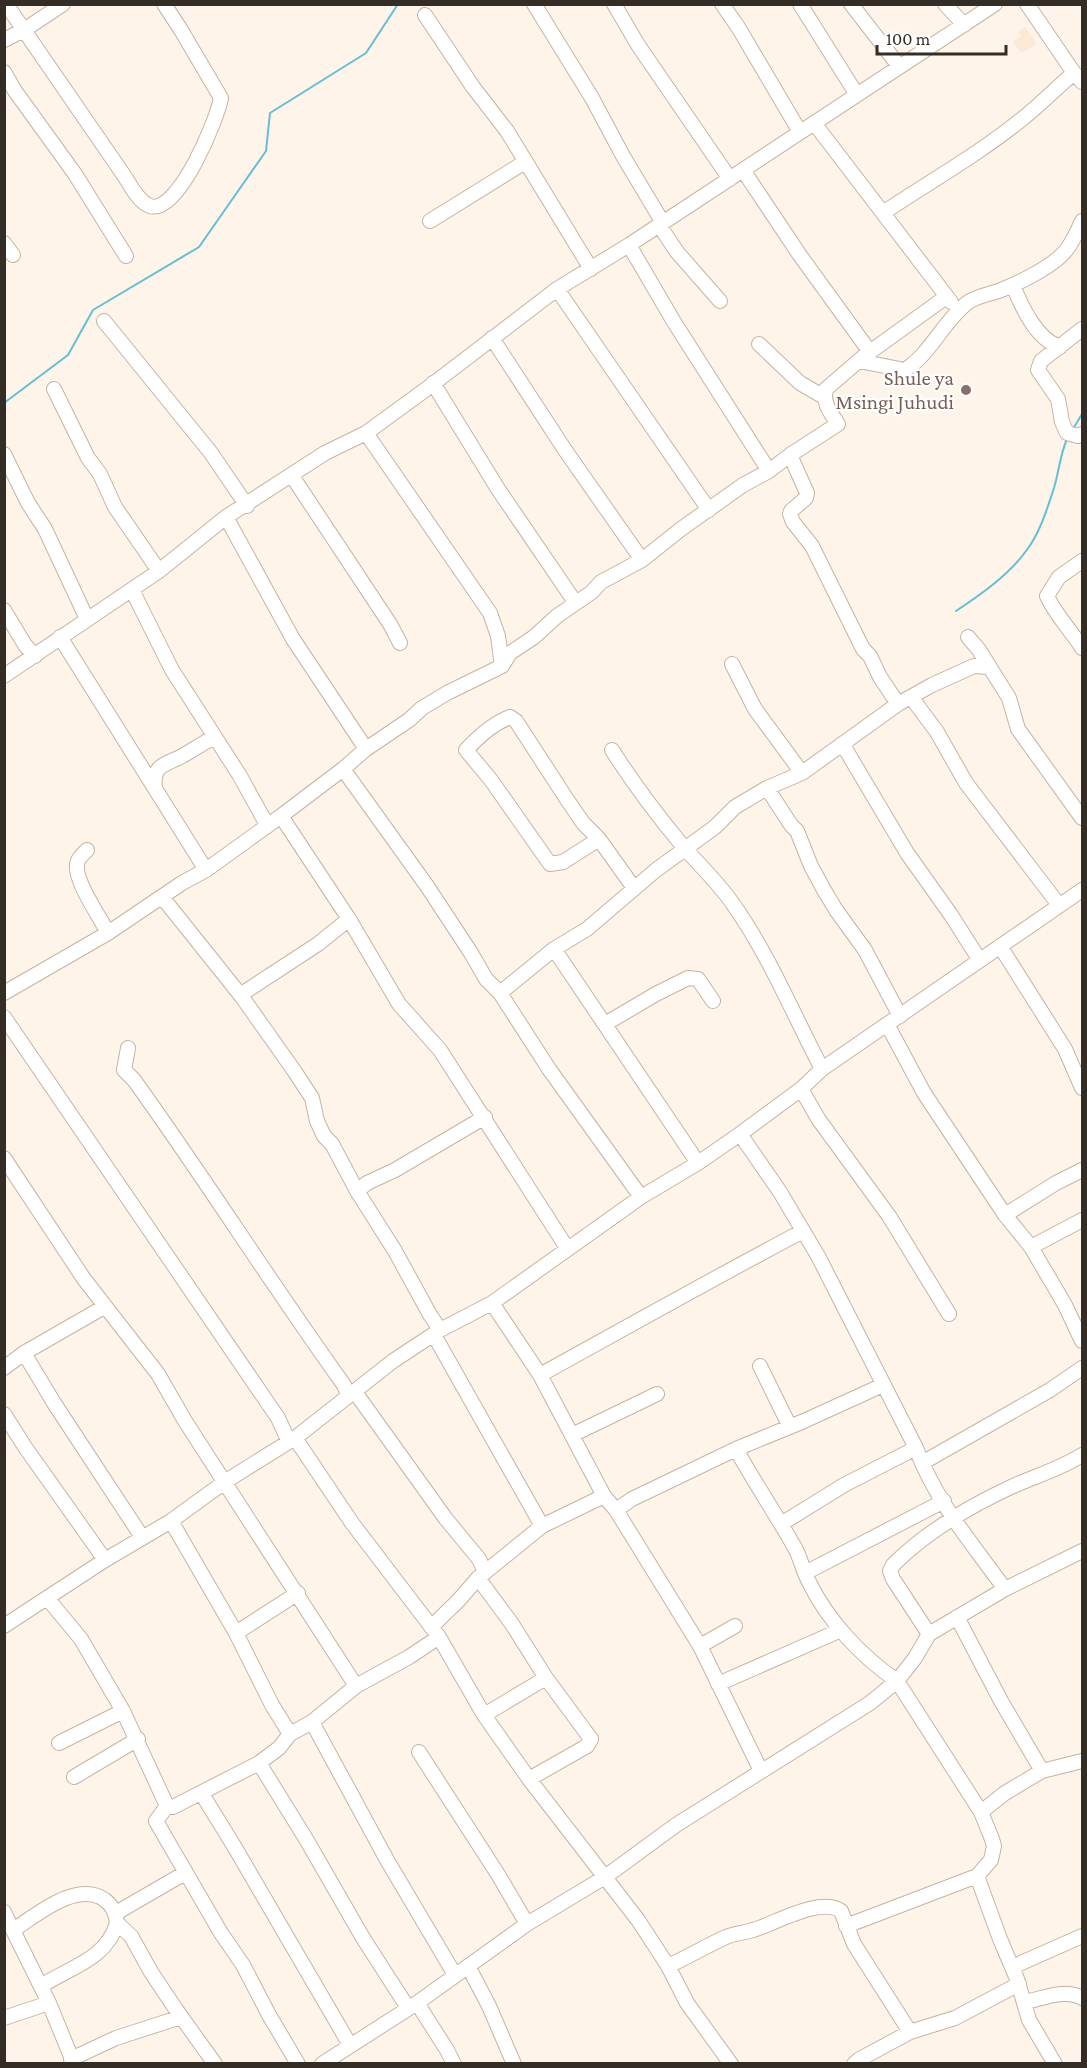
<svg xmlns="http://www.w3.org/2000/svg" width="1087" height="2068" font-family="'Crimson Pro',serif">
<style>
.built{fill:#fbe8d5}
.lines{fill:none;stroke-linecap:round;stroke-linejoin:round}
.stream{stroke:#64bed4;stroke-width:2}
.minor-casing{stroke:#c5b3a2;stroke-width:16}
.minor{stroke:#fff;stroke-width:14}
.education-dot{fill:#8d6e63;stroke:#fff;stroke-width:2}
.labels{text-anchor:middle;stroke-width:4.5;stroke-linejoin:round;paint-order:stroke}
.education-label{font-size:21px;fill:#785e54;stroke:#fff;text-anchor:end}
</style>
<rect width="100%" height="100%" fill="#fff4e9"/>
<!-- built -->
<path class="built" d="M1025,27L1037,44L1021,53L1013,42L1021,36L1018,32Z"/>
<g class="lines">
<!-- stream -->
<path class="stream" d="M4,403L68,355L93,310L199,247L266,151L270,113L366,53L398,4
M1073,429L1082,414
M956,611C980,595 1009,575 1026,551C1040,533 1047,509 1054,488C1059,471 1060,455 1067,439"/>
<!-- minor casing -->
<g class="minor-casing">
<path id="minor" d="M6,4L123,174C130,184 138,202 150,206C178,215 217,120 221,98L181,30L164,4
M534,4L592,98L623,156L663,223
M614,4L638,45L730,179
M722,4L738,27L800,132
M800,4L857,95
M851,4L899,66
M945,4L964,25
M1027,4L1074,73L1082,82
M425,15L473,87L507,131L591,269
M4,40L24,30L63,4
M4,72L15,91L75,174L126,256
M814,123L951,302
M743,170L799,254L870,352
M883,213C929,182 979,154 1022,119C1040,105 1056,88 1074,73
M430,221L525,162
M659,225L677,252L720,301
M4,243L13,255
M629,245L674,322L769,471
M1013,285C1021,306 1037,340 1060,347
M557,289L709,510
M104,321L211,453L247,506
M1082,329L1041,361L1038,370L1058,399L1062,422L1067,433L1078,436L1082,434
M492,338L565,450L642,560
M759,344L800,383L824,397
M859,361L905,370C931,353 943,322 967,303C976,296 991,294 1001,290C1019,283 1056,265 1067,249C1073,241 1078,230 1082,221
M433,383L498,489L575,602
M54,389L88,458L100,474L115,507L159,571
M366,433L490,613L498,636L502,666
M4,454L28,503L45,529L87,619
M790,455L807,493L806,498L791,511L790,514L793,522L812,546L863,649L870,656L880,677L898,704
M292,476L390,624L400,643
M226,517L293,639L366,749
M1082,561L1059,577L1047,596C1056,616 1071,630 1082,648
M132,590L172,670L240,776L267,825
M4,610L25,645L35,656
M60,637L206,870
M968,637L979,650L1009,698L1018,729L1082,818
M732,664L755,709L802,773
M4,676L159,571L226,517L325,453L366,433L425,390L557,289L629,245L995,4
M911,697L937,732L966,783L1059,905
M843,745L907,853L951,915L979,959
M612,750C633,783 657,815 682,845C699,865 718,882 733,904C769,955 793,1014 822,1069
M343,769L427,886L471,953L486,979L500,993L549,1069L641,1197
M155,788C152,763 167,765 184,755C194,749 204,743 214,737
M767,788L791,825L797,831L811,866L824,890L836,910L865,950L900,1016
M281,816L349,919L399,1004L440,1050L567,1248
M599,839L563,862L550,864L491,780L466,750C478,737 494,723 510,717L516,721L566,798L583,823L599,839L634,888
M87,850C83,854 77,859 77,865C75,882 100,917 108,933
M162,897L242,997L295,1072L312,1098L317,1121L324,1136L332,1144L357,1191L395,1251L429,1313L440,1330
M1000,946L1065,1049L1082,1088
M554,949L698,1163
M4,993L108,933L182,883L206,870L281,816L343,769L366,749L409,720L422,708L447,693L502,666L510,653L534,637L557,616L592,592L601,582L642,560L681,529L743,485L769,471L790,455L838,424C831,413 822,403 826,389L863,357L946,297
M500,993L554,949L587,929L656,870L715,827L735,807L767,788L802,773L898,704L932,685L974,666L989,667
M240,995L318,944L349,919
M4,1017L278,1418L289,1442
M605,1024L656,994L688,978L698,979L713,1001
M888,1026L924,1093L1005,1215L1031,1247L1065,1305L1082,1341
M128,1048L124,1070L134,1080C206,1180 272,1285 344,1385L348,1395
M801,1089L819,1120L889,1216L949,1314
M740,1134L780,1192L818,1256L916,1448C935,1500 973,1545 1005,1589
M4,1158L84,1279L158,1374L185,1421L356,1686
M357,1191L367,1183L395,1170L485,1117
M1005,1215L1056,1183L1082,1170
M1031,1247L1082,1220
M492,1303L540,1375L604,1496L616,1510L700,1646L761,1771
M434,1335L542,1526
M24,1353L54,1403L142,1537
M760,1366L790,1427
M4,1368L24,1353L104,1307
M540,1375C627,1327 714,1278 803,1231
M355,1392L446,1519L479,1559L485,1572
M4,1414L25,1447L105,1560
M572,1435L657,1394
M295,1438L352,1523L439,1637L484,1715L529,1779L638,1920L668,1966L687,2003L731,2064
M736,1449C754,1482 776,1514 795,1548C801,1559 803,1571 809,1582C828,1621 861,1656 897,1681L981,1812L992,1839L994,1846L991,1860L977,1876L846,1926
M922,1463L1050,1390L1082,1368
M616,1510L632,1499L736,1449L804,1421L883,1385
M171,1521L236,1633L272,1705L290,1734
M781,1524L844,1485L916,1448
M805,1573L944,1501
M478,1578L512,1624L546,1678L591,1739L587,1746L529,1779
M47,1598L81,1639L123,1711L167,1806L173,1807L259,1763L279,1748L290,1734L312,1722L356,1686L409,1657L439,1637
M957,1617L1001,1701L1042,1771
M4,1626L105,1560L171,1521L226,1481L295,1438L393,1361L440,1330L492,1303L641,1197L698,1163L740,1134L801,1089L822,1069L1082,890
M431,1627L458,1601L478,1578L542,1526L604,1496
M236,1633L298,1593
M929,1634L893,1579L890,1571L893,1565C927,1531 968,1507 1011,1487C1035,1476 1060,1469 1082,1455
M700,1646L735,1626
M718,1684L841,1630
M484,1715L546,1678
M312,1722L387,1860L455,1975
M59,1743L123,1711
M419,1752L499,1876L527,1924
M259,1763L306,1839L363,1938L408,2008
M74,1777L138,1739
M202,1794L234,1846L350,2045
M167,1806L156,1821L164,1835L221,1933L243,1965L269,2015L298,2064
M981,1812L1005,1793L1042,1771L1082,1761
M977,1876L1000,1939L1017,1979L1029,2020L1055,2064
M4,1912L49,2003L74,2064
M116,1913L185,1873
M13,1930C37,1915 77,1880 105,1900C113,1906 116,1913 117,1923L131,1936L151,1972L175,2008L215,2064
M468,1966L489,2006L514,2064
M668,1966C688,1957 706,1946 726,1937C735,1933 744,1933 753,1930C774,1924 821,1896 841,1911L854,1944L910,2032
M1012,1967L1082,1936
M41,1986C70,1967 106,1960 117,1923
M1024,2002C1042,1999 1066,1988 1082,1998
M417,2003L447,2050L454,2064
M4,2018L49,2003
M71,2059L116,2038L181,2017
M322,2064L417,2003L527,1924L605,1877L676,1825L870,1703L897,1681L915,1658L929,1634L1005,1589L1082,1551
M854,2064L860,2059L910,2032L955,2018L1019,1984"/>
</g>
<!-- minor -->
<use href="#minor" class="minor"/>
</g>
<!-- markers -->
<circle class="education-dot" cx="966" cy="390" r="6"/>
<g class="labels">
<!-- education labels -->
<g class="education-label">
<text x="954" y="385">Shule ya<tspan x="954" dy="24">Msingi Juhudi</tspan></text>
</g>
</g>
<!-- border -->
<rect width="1087" height="2068" fill="none" stroke="#342d26" stroke-width="12"/>
<!-- scale -->
<path d="M877 45v9h129v-9" fill="none" stroke="#342d26" stroke-width="3"/>
<text x="886" y="45" font-size="18" fill="#342d26" stroke="#ffffff" stroke-width="4.5" paint-order="stroke">100 m</text>
</svg>
